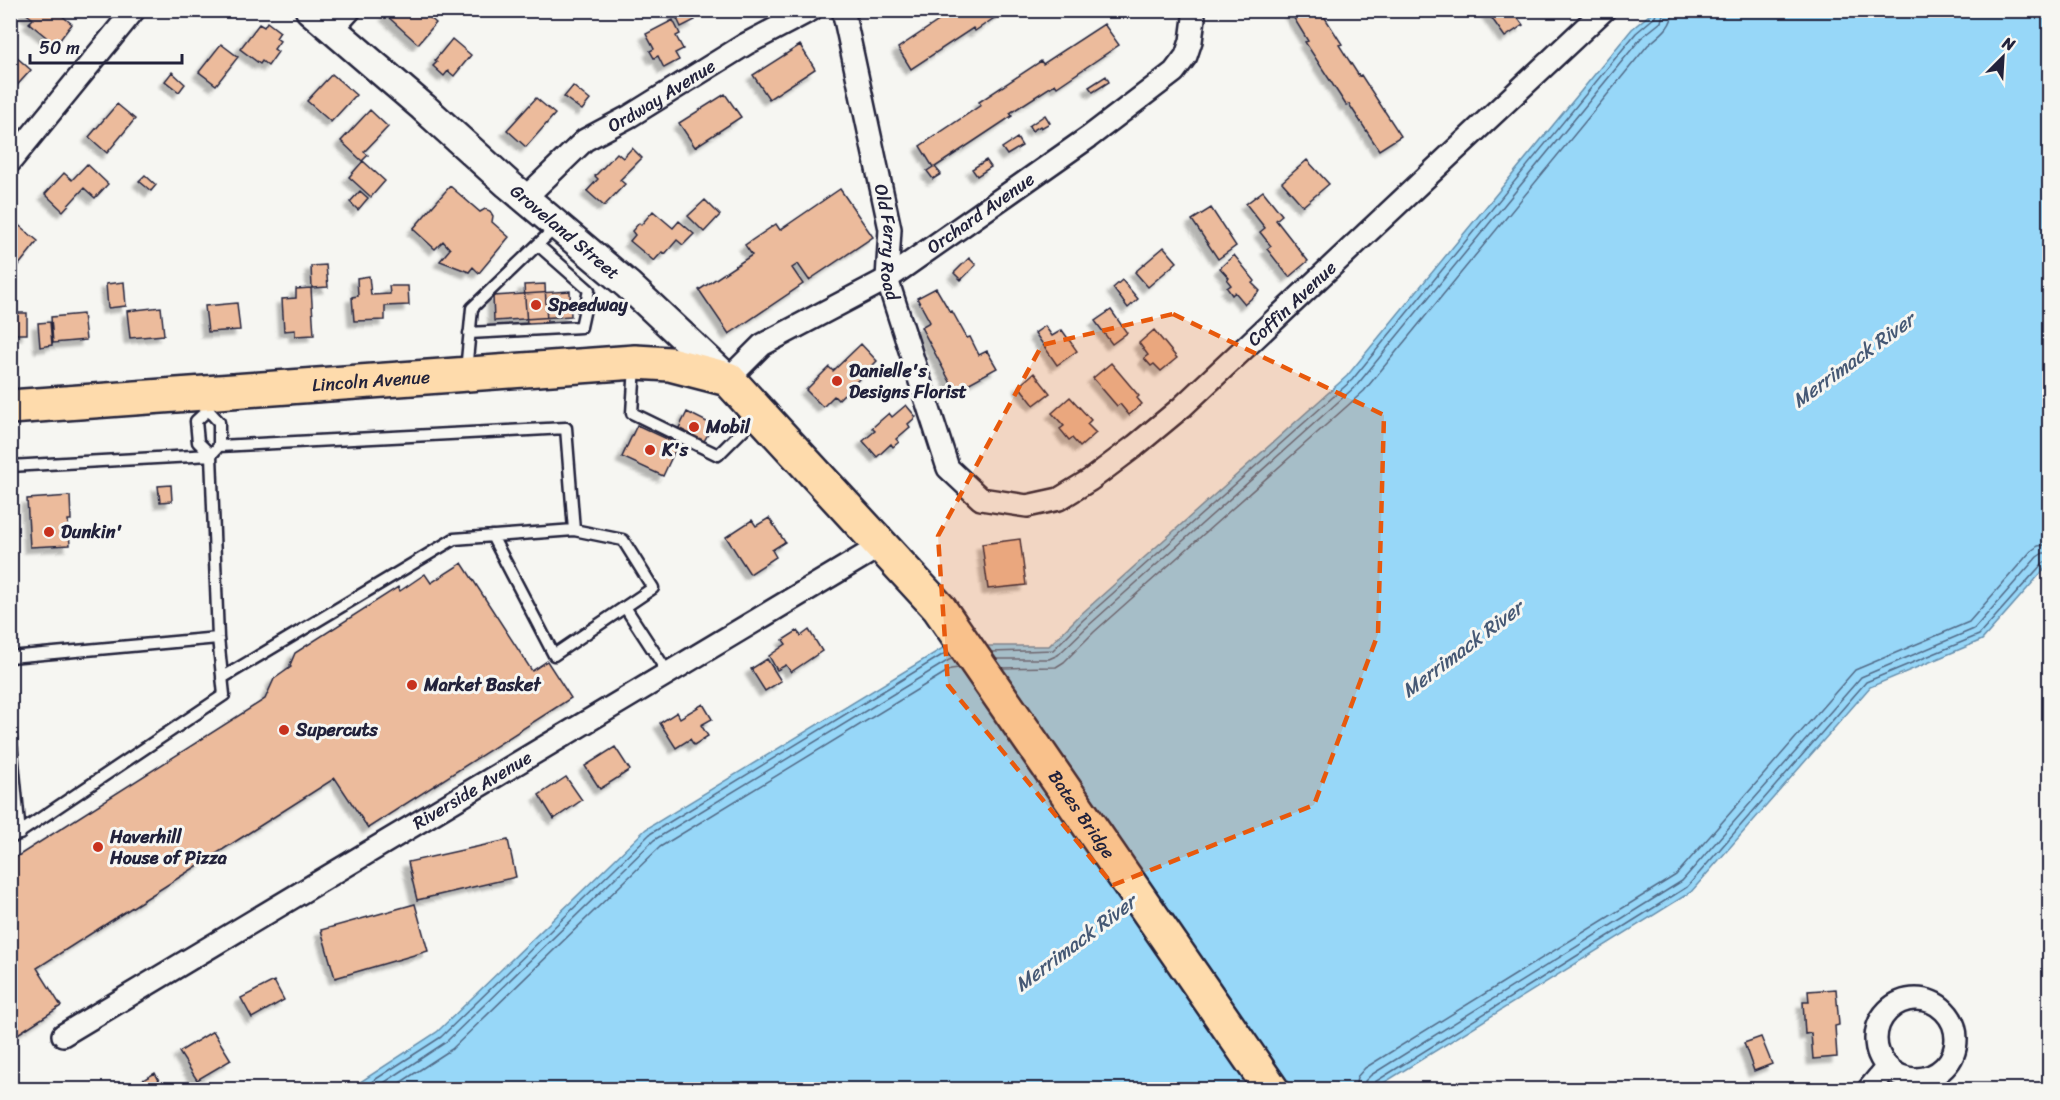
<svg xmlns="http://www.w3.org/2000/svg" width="2060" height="1100" font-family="Sriracha,sans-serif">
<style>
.water{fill:#97d7f8;stroke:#688fac;stroke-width:1.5}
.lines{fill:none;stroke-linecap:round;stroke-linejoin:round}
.shore{stroke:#516a87;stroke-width:1.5}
.building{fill:#ecbb9c;stroke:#22223b;stroke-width:1.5;filter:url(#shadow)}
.lane-casing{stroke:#22223b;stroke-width:15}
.street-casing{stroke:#22223b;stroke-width:26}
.secondary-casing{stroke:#22223b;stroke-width:33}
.primary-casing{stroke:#22223b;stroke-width:38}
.lane{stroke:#f6f6f2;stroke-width:10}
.street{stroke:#f6f6f2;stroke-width:21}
.secondary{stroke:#f6f6f2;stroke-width:28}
.primary{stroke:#fedbac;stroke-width:33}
.marked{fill:#e8590c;fill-opacity:0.2;stroke:#e8590c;stroke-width:4.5;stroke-dasharray:12 8;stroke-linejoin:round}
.poi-dot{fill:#c8321e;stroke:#f6f6f2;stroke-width:2}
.labels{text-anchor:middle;stroke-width:6;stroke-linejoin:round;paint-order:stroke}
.street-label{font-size:18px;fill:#22223b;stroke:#f6f6f2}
.poi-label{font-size:18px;font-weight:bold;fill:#22223b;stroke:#f6f6f2;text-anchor:start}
.water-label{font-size:20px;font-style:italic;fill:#455874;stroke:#f6f6f2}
</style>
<defs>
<filter id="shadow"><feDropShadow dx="-5.5" dy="5.5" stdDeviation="1.5" flood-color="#0004"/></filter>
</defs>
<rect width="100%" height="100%" fill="#f6f6f2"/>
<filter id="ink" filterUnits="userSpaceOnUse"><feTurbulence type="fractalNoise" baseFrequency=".0167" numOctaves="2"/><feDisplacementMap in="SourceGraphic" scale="12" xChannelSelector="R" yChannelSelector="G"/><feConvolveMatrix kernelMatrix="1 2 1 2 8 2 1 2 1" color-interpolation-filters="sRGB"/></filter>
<g filter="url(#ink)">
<!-- water -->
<path class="water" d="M1654,11H2049V564L1982,640L1870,687L1691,892L1374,1089L348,1090L437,1032L646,829L946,646H1049L1079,616L1347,376L1632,29Z"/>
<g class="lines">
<!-- shore -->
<path class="shore" d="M991,652L1053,650L1083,620L1352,380L1636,33L1655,17L1657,10
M996,659H1049L1058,655L1088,626L1357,385L1641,38L1661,22L1664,10
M1002,668L1056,667L1064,662L1094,632L1364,391L1648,45C1660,35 1673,27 1673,10
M359,1090L441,1037L650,834L947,652
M373,1090L446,1042L654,840L949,660L952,659
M389,1090L452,1049L660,847L951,669L959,668
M1355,1090L1357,1077L1365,1068L1676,875L1855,670L1969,622L2031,551L2038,546L2050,544
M1364,1090L1365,1081L1371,1075L1682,881L1861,677L1974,629L2037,557L2043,553H2050
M1372,1090L1375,1082L1687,887L1866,682L1979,635L2043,563L2050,560"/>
</g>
<!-- building -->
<path class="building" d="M26,10H55L72,24L56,45L29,23L33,19L24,12Z
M390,10H433L428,16L436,23L418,44L386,15Z
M673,10H683L686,16L691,13L695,20L681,27Z
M955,10H1006L975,31L973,28L911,69L898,48Z
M1289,10H1320L1342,44L1339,45L1359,76L1361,75L1401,136L1379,150L1349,104L1346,105L1305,42L1308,41Z
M1486,10H1512L1523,25L1505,37Z
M673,20L680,34L676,36L683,49L675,53L679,60L664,68L658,56L654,58L650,51L654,49L646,34Z
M267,22L280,32L276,38L280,41L274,49L278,52L268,66L262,61L260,64L240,49L259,24L264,27Z
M1104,24L1119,45L1057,87L1055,84L1010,113L1012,116L935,167L941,174L933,179L927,171L933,167L920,146L981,105L979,102L1041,61L1043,64Z
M452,39L471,55L454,76L448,71L444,76L433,66L437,62L435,60Z
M221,44L238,57L216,85L199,72Z
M800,45L815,69L769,99L753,75Z
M10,47L15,51L13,54L31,70L10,93Z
M172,72L185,84L179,92L165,81Z
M332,74L356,95L331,122L307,101Z
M1106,76L1109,82L1093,92L1089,87Z
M573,86L590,100L582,110L564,97Z
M725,94L741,117L695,147L679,123Z
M536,98L555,114L526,147L507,130Z
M117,104L135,119L107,153L89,137Z
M370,110L388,127L364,152L368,155L362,161L341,141Z
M1045,115L1050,123L1041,128L1040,126L1032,131L1029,126Z
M1017,138L1022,146L1007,155L1002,148Z
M632,148L642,158L620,180L625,184L604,206L587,191L598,179L595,176L617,153L623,158Z
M986,160L991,167L977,176L972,169Z
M1307,160L1329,184L1303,206L1282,182Z
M363,161L385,181L371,197L349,177Z
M87,164L108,184L95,198L84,188L63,211L45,194L64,173L72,180Z
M145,175L156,185L151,191L139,181Z
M450,186L480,212L485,209L490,211L493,216L492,222L509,237L479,273L473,267L469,272L440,261L450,249L443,241L435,249L413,229Z
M840,189L873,237L809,280L798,264L792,268L803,284L729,334L699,290L752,255L745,245L776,224L780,230Z
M360,191L368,198L358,210L350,202Z
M1263,191L1282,215L1276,220L1308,261L1289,277L1267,249L1271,246L1260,232L1265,228L1246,204Z
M705,200L720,215L704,232L688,216Z
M1211,208L1236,246L1218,259L1192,220Z
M653,211L673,228L679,221L694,234L683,245L677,240L665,254L662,252L654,261L630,241L635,235L632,231L639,223L641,225Z
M16,223L38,241L10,276V230Z
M1164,247L1177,262L1148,287L1135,272Z
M1234,255L1255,281L1252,283L1260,291L1245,304L1235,292L1232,295L1227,288L1231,285L1227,280L1229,278L1220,268Z
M969,258L976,265L961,280L954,273Z
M326,265L328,287L312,288L311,266Z
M369,276L371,295L390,294L389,286H408L409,305L385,306V320L354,321L352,297L358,296L357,278Z
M1122,280L1138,299L1128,308L1113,288Z
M124,282L126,306L108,308L106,284Z
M545,284L547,323L527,324L524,285Z
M311,288L314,335L295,336V330L284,331L282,299L296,298V289Z
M936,288L950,312L952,311L967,338L970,337L979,355L987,351L997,368L955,391L921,327L930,322L917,298Z
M570,291L571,316L494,321L493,296Z
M237,303L240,330L208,332L205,306Z
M161,307L164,335L130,338L127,311Z
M1111,310L1127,333L1112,344L1095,321Z
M16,313H27V334H16Z
M83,314L86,340L53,343L51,317Z
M50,322L52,345L40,347L38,323Z
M1045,326L1052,336L1062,330L1077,351L1057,365L1035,333Z
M1154,330L1177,358L1161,371L1154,364L1151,366L1144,358L1148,355L1139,343Z
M861,344L877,361L838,400L834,396L823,407L806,390L829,367L833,371Z
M1111,363L1139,396L1137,398L1142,404L1129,415L1120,404L1117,406L1093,378Z
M1034,373L1050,393L1034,405L1019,386Z
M1070,397L1091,420L1087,424L1096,433L1080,447L1072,438L1069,440L1060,429L1064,426L1052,413Z
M906,405L916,417L908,424L910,427L896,439L899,442L893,447L891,444L877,457L863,441L875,431L872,428L889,413L892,417Z
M687,412L713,425L703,443L678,430Z
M637,425L678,444L663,476L622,457Z
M171,485L172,501L160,502L158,486Z
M70,496L71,520H68L70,545L30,547L27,499Z
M769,518L785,542L772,550L776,557L750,574L726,537L752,520L756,526Z
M1020,539L1026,585L988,589L982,544Z
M462,563L532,671L547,661L571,698L368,828L335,778L37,968L61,1006L10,1039V861L265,699L274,679L291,667L290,665L295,653L398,587L400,591L425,574L431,583Z
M809,630L822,651L791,672L786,665L777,670L769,656L786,644L783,640L797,631L801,636Z
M767,659L781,681L765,691L751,669Z
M703,704L712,719L701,725L708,736L694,745L690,739L676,748L660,723L677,712L680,718Z
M615,747L630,770L600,789L585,766Z
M566,777L582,800L554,819L539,795Z
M508,840L516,877L417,900L408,862Z
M415,904L428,951L335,978L321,930Z
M274,981L284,1000L252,1018L241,998Z
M1836,989L1839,1025L1835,1026L1837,1057L1813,1059L1811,1033L1805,1034L1803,1002H1809L1808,991Z
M213,1031L231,1060L197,1080L179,1052Z
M1761,1037L1772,1064L1754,1071L1744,1043Z
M155,1073L164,1090H125Z"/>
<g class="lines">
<!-- lane casing -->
<g class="lane-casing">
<path id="lane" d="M469,333L581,327L589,290L538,245
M635,366L632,413L718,455L758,415
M466,371L472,308L557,226
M208,410L196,421L198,442L211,455
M219,446L566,428L574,530L454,539L222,678
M10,466L211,455
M492,536L554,655L653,588L623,540L574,530
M625,607L668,673
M10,657L218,638
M10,730L20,834
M10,839L224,695L218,638L211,455L219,446V422L208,410L207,396"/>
</g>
<!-- street casing -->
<g class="street-casing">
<g id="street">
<path id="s1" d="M843,10L890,229L887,279L948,468L981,499L1027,506L1059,499L1090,480L1135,446L1182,407L1604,10"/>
<path d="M332,30L350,10"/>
<path d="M10,162L134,10"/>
<path id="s2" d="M525,198L585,140L630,116L746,44L811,10"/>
<path id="s3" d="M728,379L762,345L887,279L1089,137L1174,72L1186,56L1191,41L1194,18L1193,10"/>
<circle cx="1916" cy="1039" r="40"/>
<path id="s4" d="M63,1035L882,545"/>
<path d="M1868,1090L1887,1067"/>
</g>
</g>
<!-- secondary casing -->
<g class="secondary-casing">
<g id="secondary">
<path id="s5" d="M310,10L423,107L508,184L628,285L728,379"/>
</g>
</g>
<!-- primary casing -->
<g class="primary-casing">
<g id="primary">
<path id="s6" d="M10,407L635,362L670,364L728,379L939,608L1272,1090"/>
</g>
</g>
<!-- lane -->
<use href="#lane" class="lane"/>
<!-- street -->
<use href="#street" class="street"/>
<!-- secondary -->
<use href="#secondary" class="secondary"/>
<!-- primary -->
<use href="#primary" class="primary"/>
</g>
</g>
<!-- marked area -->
<path class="marked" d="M1173,314L1384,415L1378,634L1314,805L1113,885L948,685L938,536L1042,345Z"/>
<!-- markers -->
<g class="poi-dot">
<circle cx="536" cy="305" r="6"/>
<circle cx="837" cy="381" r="6"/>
<circle cx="694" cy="427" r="6"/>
<circle cx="650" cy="450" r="6"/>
<circle cx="49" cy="532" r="6"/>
<circle cx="412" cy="685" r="6"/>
<circle cx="284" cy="730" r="6"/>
<circle cx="98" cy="847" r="6"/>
</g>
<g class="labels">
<!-- street labels -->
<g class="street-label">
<text dy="6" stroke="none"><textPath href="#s2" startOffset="172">Ordway Avenue</textPath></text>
<text dy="6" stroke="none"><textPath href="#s3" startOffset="304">Orchard Avenue</textPath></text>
<text dy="6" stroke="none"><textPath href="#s5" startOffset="338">Groveland Street</textPath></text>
<text dy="6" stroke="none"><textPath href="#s1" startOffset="237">Old Ferry Road</textPath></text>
<text dy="6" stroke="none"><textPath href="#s1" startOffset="902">Coffin Avenue</textPath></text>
<text dy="6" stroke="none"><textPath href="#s6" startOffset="362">Lincoln Avenue</textPath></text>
<text dy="6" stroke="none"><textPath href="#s4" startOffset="477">Riverside Avenue</textPath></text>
<text dy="6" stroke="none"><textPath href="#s6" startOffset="1284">Bates Bridge</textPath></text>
</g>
<!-- poi labels -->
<g class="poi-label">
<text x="548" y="311">Speedway</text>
<text x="849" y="377">Danielle's<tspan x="849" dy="21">Designs Florist</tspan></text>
<text x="706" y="433">Mobil</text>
<text x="662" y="456">K's</text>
<text x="61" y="538">Dunkin'</text>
<text x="424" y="691">Market Basket</text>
<text x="296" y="736">Supercuts</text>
<text x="110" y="843">Haverhill<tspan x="110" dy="21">House of Pizza</tspan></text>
</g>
<!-- water labels -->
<g class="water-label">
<text transform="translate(1853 360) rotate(-36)" y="7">Merrimack River</text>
<text transform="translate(1462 649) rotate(-37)" y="7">Merrimack River</text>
<text transform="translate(1075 943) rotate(-37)" y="7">Merrimack River</text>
</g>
</g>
<!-- margin -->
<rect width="2060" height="1100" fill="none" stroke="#f6f6f2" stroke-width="36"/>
<rect x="18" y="18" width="2024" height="1064" fill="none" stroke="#22223b" stroke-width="2" filter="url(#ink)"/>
<!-- north arrow -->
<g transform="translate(2003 57) rotate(24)" stroke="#f6f6f2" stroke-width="4.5" paint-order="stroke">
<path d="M0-4.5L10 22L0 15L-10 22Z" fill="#22223b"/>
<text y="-9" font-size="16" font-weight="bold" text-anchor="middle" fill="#22223b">N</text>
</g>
<!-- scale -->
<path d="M30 54v9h152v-9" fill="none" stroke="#22223b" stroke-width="3"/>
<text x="39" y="54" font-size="18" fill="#22223b" stroke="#f6f6f2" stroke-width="4.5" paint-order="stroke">50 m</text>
</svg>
